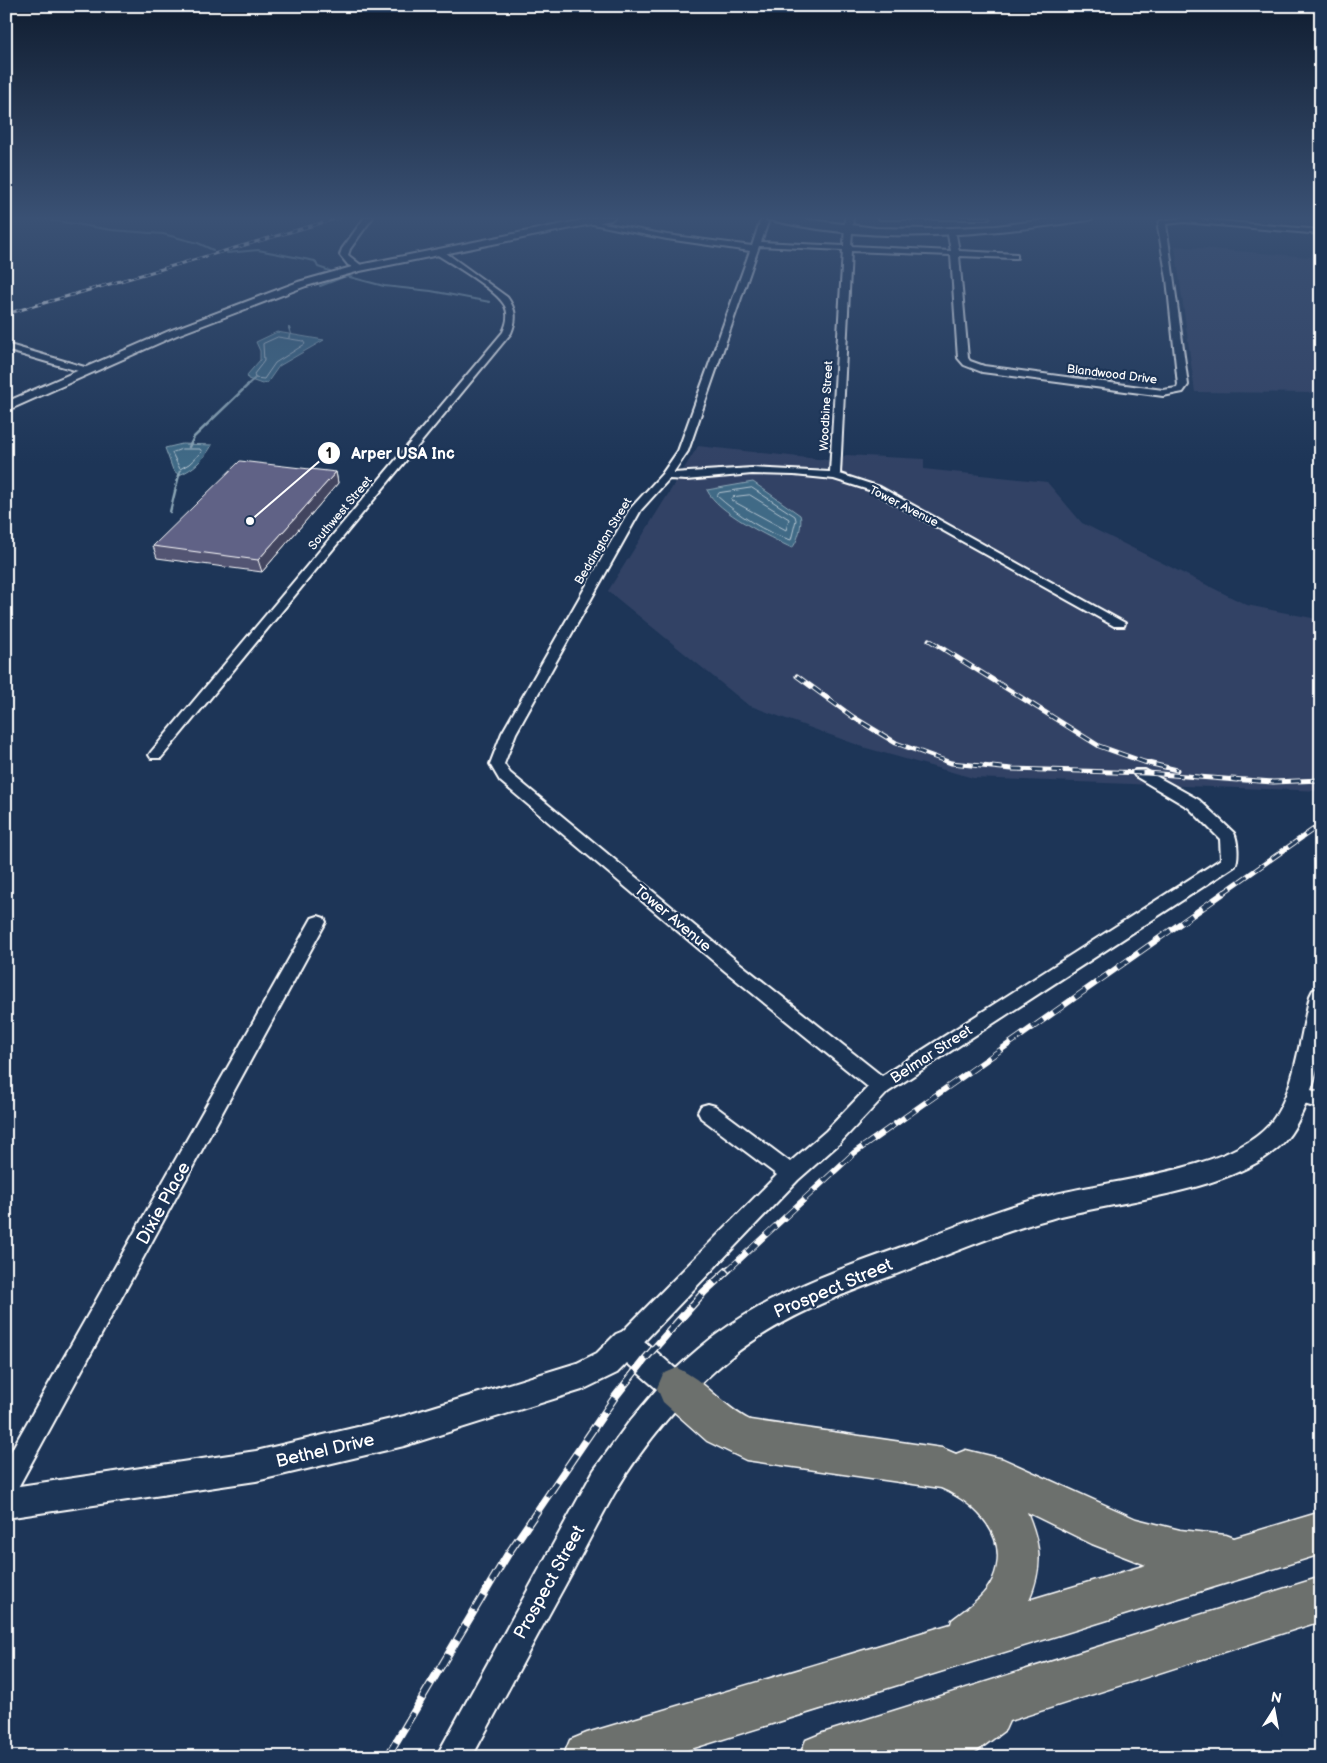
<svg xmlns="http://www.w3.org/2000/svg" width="1327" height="1763" font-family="'Balsamiq Sans',sans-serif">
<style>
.built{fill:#314265}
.water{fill:#406a86;stroke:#8ca6b6}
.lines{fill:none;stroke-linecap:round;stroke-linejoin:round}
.shore{stroke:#b3c3cf;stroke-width:1}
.stream-far1{stroke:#8ca6b6;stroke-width:2}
.stream{stroke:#8ca6b6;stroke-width:2.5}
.minor-casing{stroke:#fff;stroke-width:4}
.tertiary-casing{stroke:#fff;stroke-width:4}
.secondary-casing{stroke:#fff;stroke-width:4}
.motorway-casing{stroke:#fff;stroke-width:3}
.minor{fill:#1d3557;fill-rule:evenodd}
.tertiary{fill:#1d3557;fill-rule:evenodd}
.secondary{fill:#1d3557;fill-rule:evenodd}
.motorway{fill:#6c706d;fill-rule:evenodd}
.rail-far3-casing{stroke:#fff;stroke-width:3}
.rail-far2-casing{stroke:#fff;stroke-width:5}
.rail-far1-casing{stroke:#fff;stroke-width:6}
.rail-casing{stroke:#fff;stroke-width:8}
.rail-far3{stroke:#1d3557;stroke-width:2;stroke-dasharray:5.5;stroke-linecap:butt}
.rail-far2{stroke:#1d3557;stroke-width:3;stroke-dasharray:10;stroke-linecap:butt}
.rail-far1{stroke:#1d3557;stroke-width:4.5;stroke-dasharray:13;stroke-linecap:butt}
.rail{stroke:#1d3557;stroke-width:5.5;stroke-dasharray:17;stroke-linecap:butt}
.wall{fill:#535473;stroke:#fff}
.shaded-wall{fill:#43455e;stroke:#fff}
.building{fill:#606286;stroke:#fff}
.labels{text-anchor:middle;stroke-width:4.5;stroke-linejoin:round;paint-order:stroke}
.far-street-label{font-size:12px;fill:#fff;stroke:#1d3557}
.street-label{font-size:15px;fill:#fff;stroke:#1d3557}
.near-street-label{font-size:18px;fill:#fff;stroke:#1d3557}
.leader{fill:none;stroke:#fff;stroke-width:2}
.callout-dot{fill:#fff;stroke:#1d3557;stroke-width:2}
.mark-label{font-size:15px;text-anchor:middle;font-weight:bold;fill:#111}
.callout-label{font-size:16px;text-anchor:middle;font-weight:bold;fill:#fff;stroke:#1d3557;stroke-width:4.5;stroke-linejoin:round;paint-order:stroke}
</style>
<rect width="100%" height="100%" fill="#1d3557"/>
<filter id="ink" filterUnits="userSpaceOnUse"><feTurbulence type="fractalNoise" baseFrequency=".02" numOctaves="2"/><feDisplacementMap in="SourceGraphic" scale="10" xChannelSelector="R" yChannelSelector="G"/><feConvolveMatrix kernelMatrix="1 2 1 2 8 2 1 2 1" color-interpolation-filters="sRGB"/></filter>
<g filter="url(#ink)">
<!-- built -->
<path class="built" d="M1175,246L1321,258V393L1195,392Z
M698,446L836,461L846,455L924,459V469L1047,482L1082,523L1247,605L1312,618L1321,622V791L973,778L866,748L748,705L608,591Z"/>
<!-- water -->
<path class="water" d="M277,332L324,340L279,366L267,383L262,384L248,379L247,375L260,360V351L256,342Z
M182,444L212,445C205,458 193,470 179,475L173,470L165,448Z
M753,482L800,515C803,522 798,542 792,548C769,537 717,512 707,490Z"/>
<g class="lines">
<!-- shore -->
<path class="shore" d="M278,337L303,341L305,344L275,363L264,379L255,378L254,374L264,361L263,344Z
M182,449H200L202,452L189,464L180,469L172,453Z
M752,488L795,516L796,520L791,540C765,533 737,514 717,496L719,493Z
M750,495L789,519L786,530L731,500L733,497Z"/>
<!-- stream-far1 -->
<path class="stream-far1" d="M6,218L50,220L112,230L163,234L198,243L213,250
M227,253L258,250L315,261L318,267L330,271
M342,275L384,286L431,291L490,302
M320,286L346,276
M289,328L291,334L289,337
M247,385L254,379"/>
<!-- stream -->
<path class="stream" d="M189,447L194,437L249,384
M170,512L180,471"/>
<!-- minor casing -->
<g class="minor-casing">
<path id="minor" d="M365,217H373L350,249L348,255L362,266L363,268L359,270L348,265L340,255L342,249Z
M845,217H853L851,246L951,251L948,235L952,233L956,235L959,251L1017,254V258H1014L959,256L968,358L970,361L984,366L1163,390L1177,388L1178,385L1167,279L1158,227L1160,221L1184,218L1321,230V234L1184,222L1166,224L1188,385L1183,392L1163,396L982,372L964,365L958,358L951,255L851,251L840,474L880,487L1125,623L1124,626H1114L872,491L834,479L794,475L752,474L686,480L669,479L641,510L516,733L504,764L510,773L737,961L882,1076L1221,859L1220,839L1189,808L1135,776L1133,773L1135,770H1145L1199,800L1234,833C1238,841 1239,859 1235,866L888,1092L840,1143L798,1180L634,1352L626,1355L618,1352L615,1344L618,1336L777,1175L701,1118L698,1112L701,1106L708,1104L715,1106L790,1162L826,1131L868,1087L725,971L500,781L490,764L502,733L630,509L662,474L678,451L750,251L667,239L583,222L587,220L667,235L752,246L760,222L764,220L768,222L761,242L844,246ZM759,246L843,250L830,472L752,468L673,473L688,451Z
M876,217H990L986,219H880Z
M436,250H442L507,297C516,309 517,319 511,333L161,758H151L149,755L151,752L503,332C507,324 509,314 505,306C497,290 452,264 436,254Z
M6,344L88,368L90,370L85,373L6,350Z
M318,916L324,918L326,922L15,1493L6,1496V1460L312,918Z
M1297,1086L1321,1093V1109L1290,1100L1287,1094L1290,1088Z"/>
</g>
<!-- tertiary casing -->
<g class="tertiary-casing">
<path id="tertiary" d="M598,217H615L611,220L360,271L306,286L177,335L6,411V402L169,331L298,282L359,265Z
M1321,987C1321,1008 1323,1030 1321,1050C1317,1077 1303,1121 1284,1142C1237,1192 1115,1201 1050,1219C1004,1231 960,1250 915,1267C851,1291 786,1313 731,1357C685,1394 644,1443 614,1494C597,1524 581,1556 564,1587C533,1643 503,1700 472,1757H436L594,1470L629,1422L657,1389L627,1363L617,1373L582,1390L404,1446L256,1481L6,1518V1488L256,1451L404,1416L577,1363L597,1353L616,1334L626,1330L636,1334L676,1369C749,1298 825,1275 918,1241C962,1224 1006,1206 1052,1195C1111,1180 1227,1171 1268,1126C1295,1096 1300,1035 1310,996L1313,990Z"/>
</g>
<!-- secondary casing -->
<g class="secondary-casing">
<path id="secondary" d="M765,217H786L876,228L929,229L996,226L1069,217H1094L1089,220C982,236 872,245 766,219Z"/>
</g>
<!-- motorway casing -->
<g class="motorway-casing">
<path id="motorway" d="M677,1368C705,1380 723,1407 750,1420L942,1448L956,1454L966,1450L1003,1459L1136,1519L1180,1530L1226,1535L1234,1538L1321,1512V1554L665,1757H563L570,1740L587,1733L951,1624L952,1620C967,1608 985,1597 993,1579C1011,1537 976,1503 941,1488L746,1460L707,1441L663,1402L657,1388L663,1374ZM1027,1512L1092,1544L1146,1565L1029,1600C1043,1566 1041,1546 1027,1512Z
M1321,1577V1621L1009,1721L1005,1730L969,1757H905L907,1754L898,1757H799L806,1740L823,1733Z"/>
</g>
<!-- minor -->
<use href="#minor" class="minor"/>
<!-- tertiary -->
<use href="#tertiary" class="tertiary"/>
<!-- secondary -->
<use href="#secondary" class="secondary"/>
<!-- motorway -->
<use href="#motorway" class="motorway"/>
<!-- rail-far3 casing -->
<g class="rail-far3-casing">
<path id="rail-far3" d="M6,314L342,217"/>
</g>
<!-- rail-far2 casing -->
<g class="rail-far2-casing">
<path id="rail-far2" d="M929,640L1099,746L1144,762L1177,770
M797,676L853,717L896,743L951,763L1012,769L1147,773L1237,780
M1231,779L1273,782L1321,780
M1223,893L1321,824"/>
</g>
<!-- rail-far1 casing -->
<g class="rail-far1-casing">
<path id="rail-far1" d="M728,1270L854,1153L1225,892"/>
</g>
<!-- rail casing -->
<g class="rail-casing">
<path id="rail" d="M387,1757L508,1554L615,1397L645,1359L704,1292L729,1269"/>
</g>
<!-- rail-far3 -->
<use href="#rail-far3" class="rail-far3"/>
<!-- rail-far2 -->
<use href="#rail-far2" class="rail-far2"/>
<!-- rail-far1 -->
<use href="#rail-far1" class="rail-far1"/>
<!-- rail -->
<use href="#rail" class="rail"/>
</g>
<!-- wall -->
<path class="wall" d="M336,472L338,483L262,572L157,558L153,546Z"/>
<!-- shaded-wall -->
<path class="shaded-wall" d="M336,472L338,483L262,572L258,560Z"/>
<!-- building -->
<path class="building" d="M240,461L336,472L258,560L153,546Z"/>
</g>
<!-- sky -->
<linearGradient id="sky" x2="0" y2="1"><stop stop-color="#101d30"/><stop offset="0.47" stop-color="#3a5174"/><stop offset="1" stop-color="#3a5174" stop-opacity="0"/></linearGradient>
<rect width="1327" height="464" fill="url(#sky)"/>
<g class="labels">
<!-- far-street labels -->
<g class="far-street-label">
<text transform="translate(1112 374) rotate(7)" y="4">Blandwood Drive</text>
<text transform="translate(826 406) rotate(-87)" y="4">Woodbine Street</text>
<text transform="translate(904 506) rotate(27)" y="4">Tower Avenue</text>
<text transform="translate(340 513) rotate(-50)" y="4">Southwest Street</text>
<text transform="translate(603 541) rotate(-59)" y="4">Beddington Street</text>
</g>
<!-- street labels -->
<g class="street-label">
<text transform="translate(673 918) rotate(40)" y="5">Tower Avenue</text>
<text transform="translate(931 1054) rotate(-33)" y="5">Belmar Street</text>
</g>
<!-- near-street labels -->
<g class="near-street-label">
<text transform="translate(163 1203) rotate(-61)" y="6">Dixie Place</text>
<text transform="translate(833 1288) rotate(-23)" y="6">Prospect Street</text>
<text transform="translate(325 1450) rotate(-13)" y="6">Bethel Drive</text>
<text transform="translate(549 1582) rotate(-61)" y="6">Prospect Street</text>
</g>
</g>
<!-- callouts -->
<path class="leader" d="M250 521L329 453"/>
<g class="callout-dot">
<circle cx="250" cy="521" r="5"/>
<circle cx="329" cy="453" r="12"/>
</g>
<g class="mark-label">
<text x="329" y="458">1</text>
</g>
<g class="callout-label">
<text x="403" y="459">Arper USA Inc</text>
</g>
<!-- margin -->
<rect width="1327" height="1763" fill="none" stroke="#1d3557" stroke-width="25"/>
<rect x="12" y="12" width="1302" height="1738" fill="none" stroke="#fff" stroke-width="2" filter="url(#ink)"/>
<!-- north arrow -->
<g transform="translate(1274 1710) rotate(11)" stroke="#1d3557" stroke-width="4" paint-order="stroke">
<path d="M0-4L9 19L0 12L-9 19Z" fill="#ffffff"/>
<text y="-8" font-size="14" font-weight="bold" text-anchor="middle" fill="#ffffff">N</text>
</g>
</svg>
